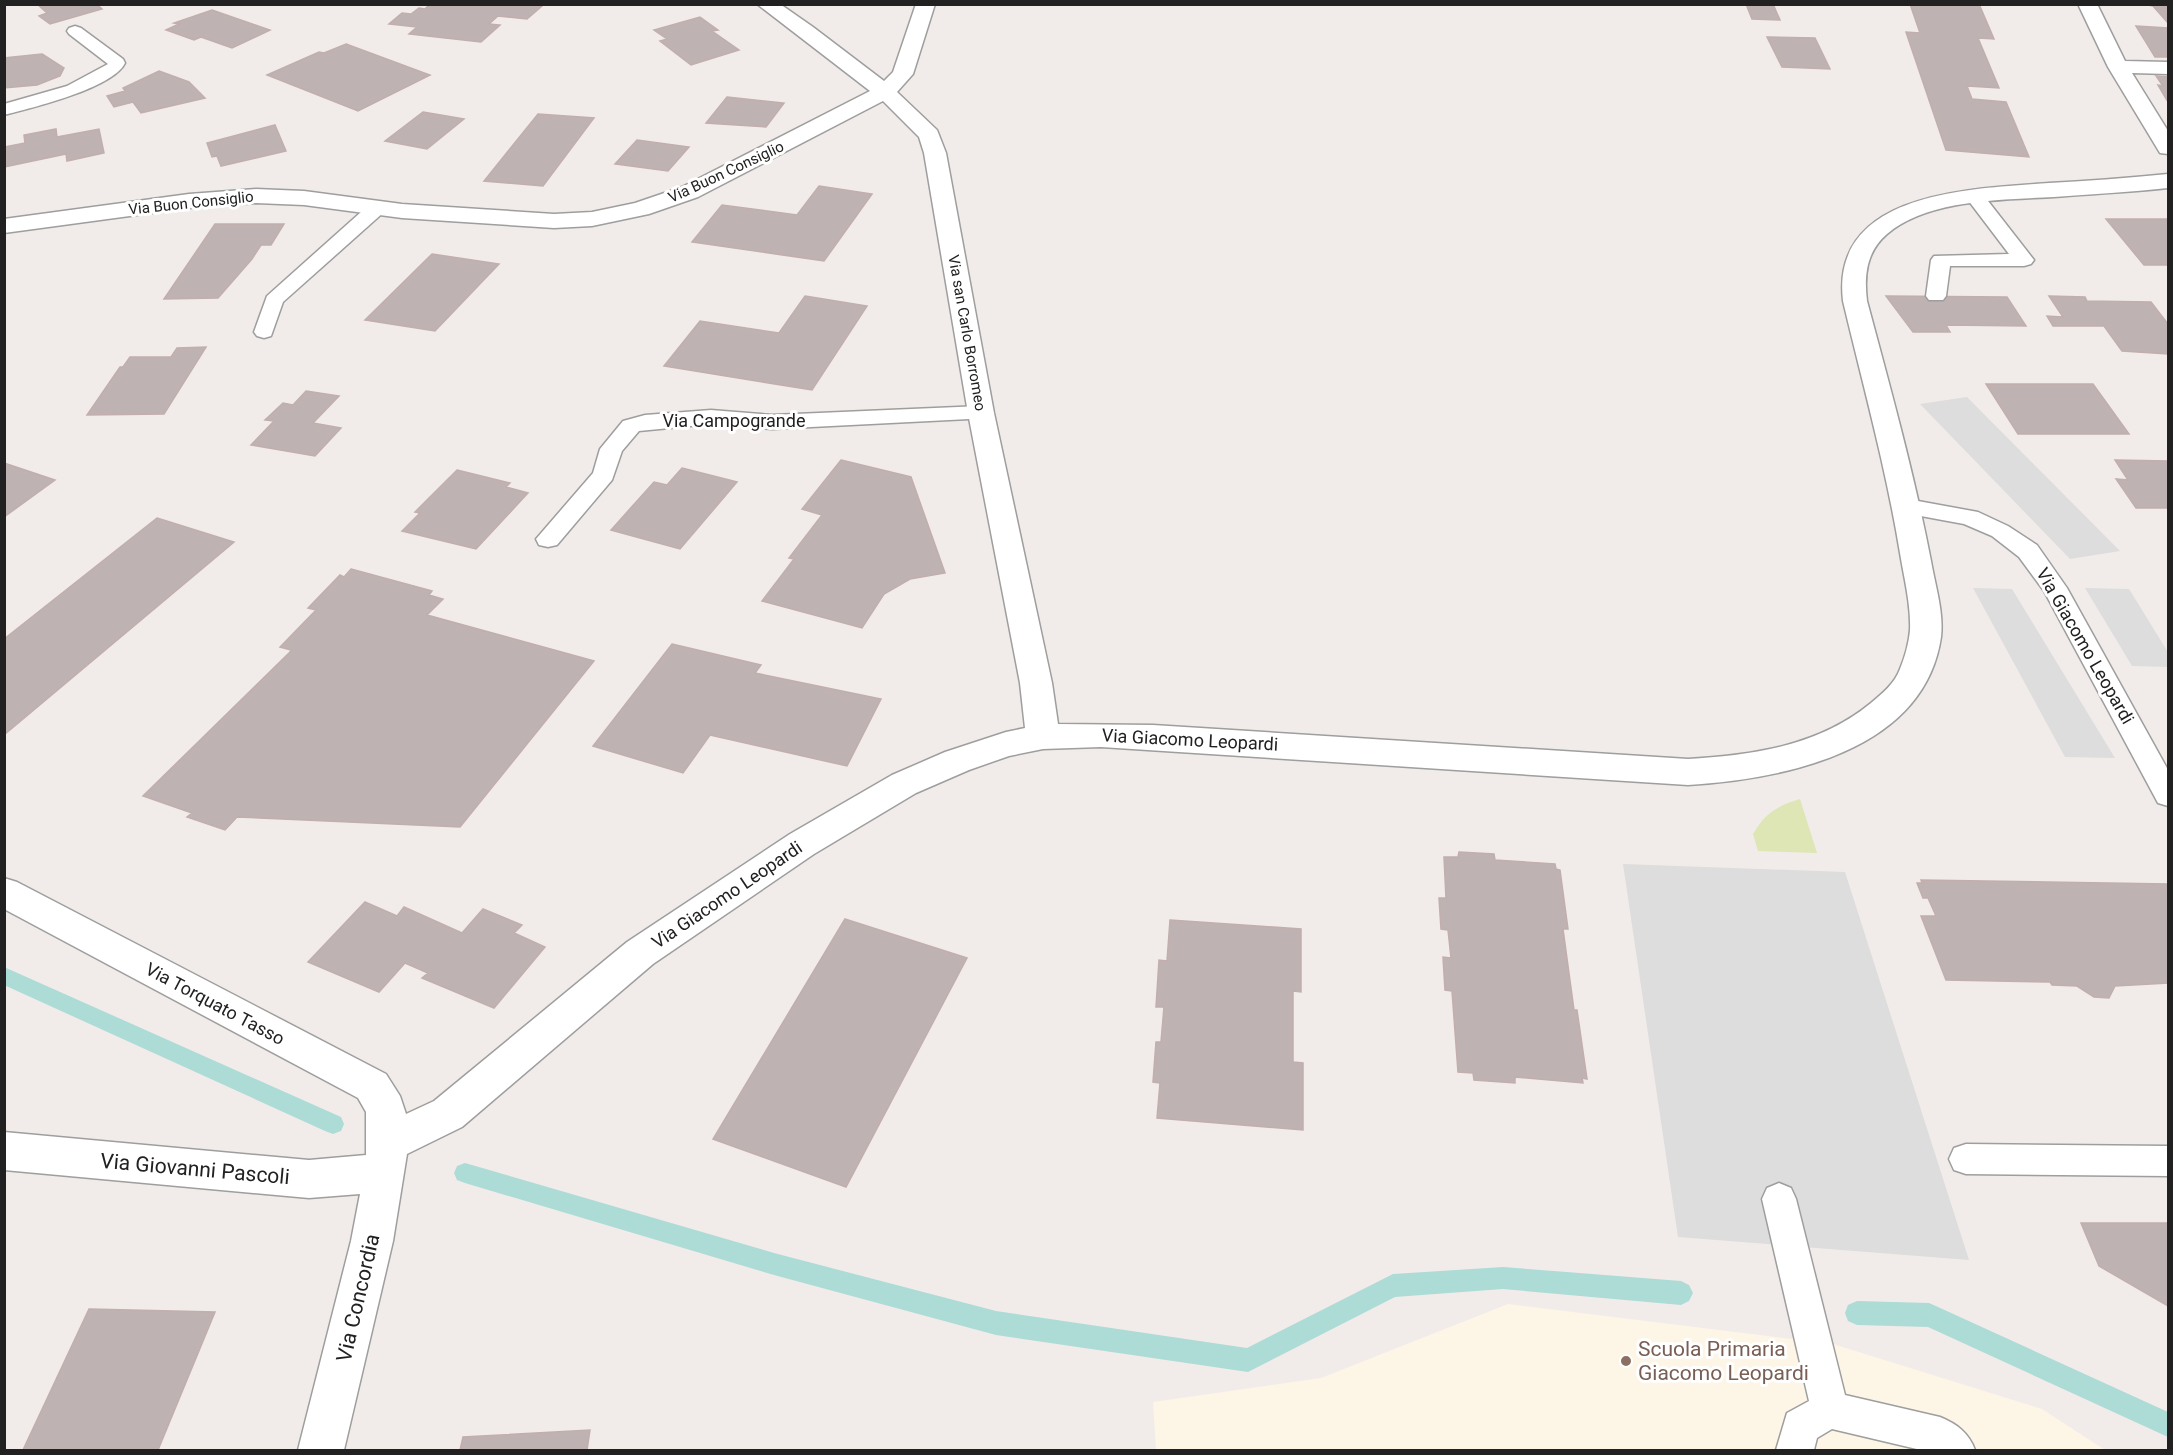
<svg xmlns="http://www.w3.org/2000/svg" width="2173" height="1455" font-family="Roboto,sans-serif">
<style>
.education{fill:#fdf5e6}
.grass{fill:#dde6b4}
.parking{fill:#ddd}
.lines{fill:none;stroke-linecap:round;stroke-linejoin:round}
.stream{fill:#addbd6;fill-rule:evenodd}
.building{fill:#beb3b2;stroke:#c2aeac;stroke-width:1.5}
.service-casing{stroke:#9e9e9e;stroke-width:3}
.minor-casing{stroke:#9e9e9e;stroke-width:3}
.service{fill:#fff;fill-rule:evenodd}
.minor{fill:#fff;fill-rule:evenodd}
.education-dot{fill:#8d6e63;stroke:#fff;stroke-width:2}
.labels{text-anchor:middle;stroke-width:6;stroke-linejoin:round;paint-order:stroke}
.far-street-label{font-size:15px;fill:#212121;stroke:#fff}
.street-label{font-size:18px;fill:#212121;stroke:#fff}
.near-street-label{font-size:21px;fill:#212121;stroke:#fff}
.near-education-label{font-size:21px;fill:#785e54;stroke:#fff;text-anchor:start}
</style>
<rect width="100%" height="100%" fill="#f1ece9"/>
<!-- education -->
<path class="education" d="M1508,1304L1833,1344L2042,1409L2105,1450H1156L1153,1402L1321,1378Z"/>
<!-- grass -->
<path class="grass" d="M1800,799L1817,853L1758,851L1753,834C1765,813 1777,806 1800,799Z"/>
<!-- parking -->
<path class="parking" d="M1967,397L2120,551L2070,559L1920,404Z
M1973,588L2012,589L2115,758L2065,757Z
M2085,588L2129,589L2168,652V667L2132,666Z
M1623,864L1845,872L1969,1260L1678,1237Z"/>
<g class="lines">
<!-- stream -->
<path class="stream" d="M4,967L341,1117L344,1124L341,1131L333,1134L325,1131L4,985Z
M465,1163L774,1253L996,1311L1247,1348L1393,1274L1503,1267L1681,1281L1689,1285L1693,1293L1689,1301L1681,1305L1503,1289L1395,1297L1248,1372L996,1335L774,1275L465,1183L457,1180L454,1173L457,1166Z
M1857,1301L1929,1303L1938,1307L2168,1412V1437L1928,1327L1857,1325L1848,1321L1845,1313L1848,1305Z"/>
</g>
<!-- building -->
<path class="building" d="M37,4H96L102,9L50,24L39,16L47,13Z
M430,4H530L542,6L527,19L498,16L489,24L500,25L481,42L409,34L417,27L389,24L402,13L411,14L419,8L425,9Z
M1746,4H1773L1780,20L1752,19Z
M1910,4H1979L1994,39L1978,38L1999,88L1967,86L1972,99L2006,102L2029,157L1946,150L1906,32L1920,33Z
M2143,4H2168V23L2153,6Z
M212,10L270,30L232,48L201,37L194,40L166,30L179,24L174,23Z
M700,17L718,30L712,31L739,50L691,65L660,41L667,39L654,30Z
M2136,26L2168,28V57H2155Z
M1767,37L1815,38L1830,69L1782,67Z
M346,44L430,75L358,111L267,75L319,52L324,53Z
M42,54L64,68L60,76L37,85L4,88V58Z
M159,71L189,82L205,98L141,113L133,102L114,107L107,96L125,91L123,88Z
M2156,76L2168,77V102L2158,85L2163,86Z
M727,97L784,103L766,127L706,123Z
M423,112L464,119L427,149L385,141Z
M538,114L594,118L543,186L484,181Z
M275,125L286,151L221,166L217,156L212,157L207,143Z
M56,129L57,137L99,129L104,153L67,161L66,154L4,167V147L25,143L24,135Z
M637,140L689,147L668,171L615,164Z
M819,186L872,194L824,261L692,242L722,205L797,215Z
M2106,219H2168V265H2144Z
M215,224H284L271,245H261L252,259L218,298L164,299Z
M432,254L499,264L435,331L365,320Z
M805,296L867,306L812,390L664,366L700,321L779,333Z
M1886,296L2007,297L2026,326L1946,325L1950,332H1913Z
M2049,296L2085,297L2087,301L2151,302L2168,324V354L2122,351L2104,326H2053L2047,316L2063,317Z
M206,347L164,414L87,415L120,367H123L130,357H171L177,348Z
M1986,384H2093L2129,434H2018Z
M306,391L339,396L313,423L341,428L315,456L251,445L274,421L265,420L283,403L293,405Z
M841,460L911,477L945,573L910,579L884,594L862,628L762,601L794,559L789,558L822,515L802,509Z
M2115,460L2168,461V508H2136L2116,479L2128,480Z
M4,463L55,480L4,517Z
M682,468L737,482L680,549L611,530L654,482L667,485Z
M457,470L510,483L506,487L528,493L476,549L402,531L420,513L415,512Z
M157,518L234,542L4,735V639Z
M351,569L432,591L429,595L443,599L427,615L594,661L460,827L237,817L225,830L187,817L192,813L143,796L290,652L291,650L280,647L316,610L308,608L340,575L344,577Z
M672,644L761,665L755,673L881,699L847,766L710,735L683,773L593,746Z
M1459,852L1494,854L1495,860L1555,864L1556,869L1560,870L1568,929H1563L1574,1010H1577L1587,1079L1582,1078L1583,1083L1515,1077V1083L1474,1080L1473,1073L1458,1072L1452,991L1445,990L1443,957L1451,958L1448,930L1441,929L1439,898H1446L1444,857H1458Z
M1921,880L2168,884V983L2115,986L2109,998L2094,997L2077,986L2052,985L2050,982L1946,980L1921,916H1936L1928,898H1923L1917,883H1922Z
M365,902L397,916L404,907L462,933L483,909L522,925L514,933L545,947L494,1008L422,978L428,973L405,963L379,992L308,962Z
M845,919L967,958L846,1187L713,1139Z
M1170,920L1301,929V992L1293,991V1062L1303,1063V1130L1157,1118L1160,1083L1153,1082L1156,1042H1161L1164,1007H1156L1159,960L1167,961Z
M2081,1223H2168V1306L2099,1266Z
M89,1309L215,1312L158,1450H23Z
M590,1430L587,1450H460L463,1437Z"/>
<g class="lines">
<!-- service casing -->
<g class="service-casing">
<path id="service" d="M75,26L81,28L123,59L125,63C113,88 32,108 4,115V104L67,86L108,64L69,34L67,31L69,28Z
M1974,190L1981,192L2034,260L2031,264L2024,266H1950L1946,296L1943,300H1929L1926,296L1931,260L1934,256L2009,254L1965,196L1967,192Z
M377,202L384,204L386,208L384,212L283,302L271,336L264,338L257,336L254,332L267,296L370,204Z
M981,406L989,408L992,413L989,418L772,429L711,424L639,431L622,451L612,480L557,545L548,547L539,545L536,539L593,473L600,449L623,421L645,415L711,410L772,415Z
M1907,499L1978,512L2008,526L2037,545L2067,588L2168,770V806L2158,803L2044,591L2019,557L1992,536L1964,524L1899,512L1895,507L1899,502Z
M1966,1144L2168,1146V1176L1966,1174L1954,1170L1949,1159L1954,1148Z
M1779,1183L1791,1188L1796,1199L1845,1395L1940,1417C1957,1424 1969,1433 1975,1450H1921L1832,1429L1817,1438L1814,1450H1776L1787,1413L1809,1401L1762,1199L1767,1188Z"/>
</g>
<!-- minor casing -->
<g class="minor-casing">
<path id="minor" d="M757,4H780L813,27L884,81L893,72L916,4H935L913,74L897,92L937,130L946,153L994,413L1052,683L1058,724L1153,725L1688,759C1753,755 1819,746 1871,703C1882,694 1895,683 1900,669C1905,657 1909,642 1910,630C1911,604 1904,578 1900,553C1886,468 1863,385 1843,301C1830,191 1972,189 2049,183C2089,181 2128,178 2168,174V188C2131,192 2092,194 2054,197C2003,200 1928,199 1887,234C1866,252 1864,276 1867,301C1890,387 1914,473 1931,561C1935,585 1944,612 1941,637C1924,752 1783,779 1688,785L1101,747L1043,749L1009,756L969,770L916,793L814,854L653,964L462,1127L407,1154L393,1241L344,1450H298L351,1241L360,1194L309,1198L4,1170V1132L309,1160L366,1155V1112L358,1098L4,909V878L17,882L386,1074L400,1096L406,1114L434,1101L627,942L790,834L892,775L945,752L1006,732L1025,728L1020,683L968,413L924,153L919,137L883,101L698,197L649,214L592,226L554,228L402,218L304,205L256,203L189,208L4,233V219L189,194L256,189L304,191L402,204L554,214L592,212L635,203L682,187L870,91Z
M2078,4H2097L2125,61L2168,62V74L2132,73L2168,131V154L2160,153L2108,67Z"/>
</g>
<!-- service -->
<use href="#service" class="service"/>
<!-- minor -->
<use href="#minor" class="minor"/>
</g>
<!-- markers -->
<circle class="education-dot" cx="1626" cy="1361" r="6"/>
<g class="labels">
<!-- far-street labels -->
<g class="far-street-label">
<text transform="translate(726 172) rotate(-25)" y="5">Via Buon Consiglio</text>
<text transform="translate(191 203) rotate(-6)" y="5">Via Buon Consiglio</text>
<text transform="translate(967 333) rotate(80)" y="5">Via san Carlo Borromeo</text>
</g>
<!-- street labels -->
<g class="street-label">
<text x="734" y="427">Via Campogrande</text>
<text transform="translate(2085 646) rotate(60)" y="6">Via Giacomo Leopardi</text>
<text transform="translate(1190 740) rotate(3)" y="6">Via Giacomo Leopardi</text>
<text transform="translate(727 895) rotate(-34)" y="6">Via Giacomo Leopardi</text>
<text transform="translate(215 1004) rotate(28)" y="6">Via Torquato Tasso</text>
</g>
<!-- near-street labels -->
<g class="near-street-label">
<text transform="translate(195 1169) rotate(5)" y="7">Via Giovanni Pascoli</text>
<text transform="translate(358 1298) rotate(-77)" y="7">Via Concordia</text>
</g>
<!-- near-education labels -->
<g class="near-education-label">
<text x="1638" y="1356">Scuola Primaria<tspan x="1638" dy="24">Giacomo Leopardi</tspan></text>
</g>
</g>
<!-- border -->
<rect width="2173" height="1455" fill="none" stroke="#212121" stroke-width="12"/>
</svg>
